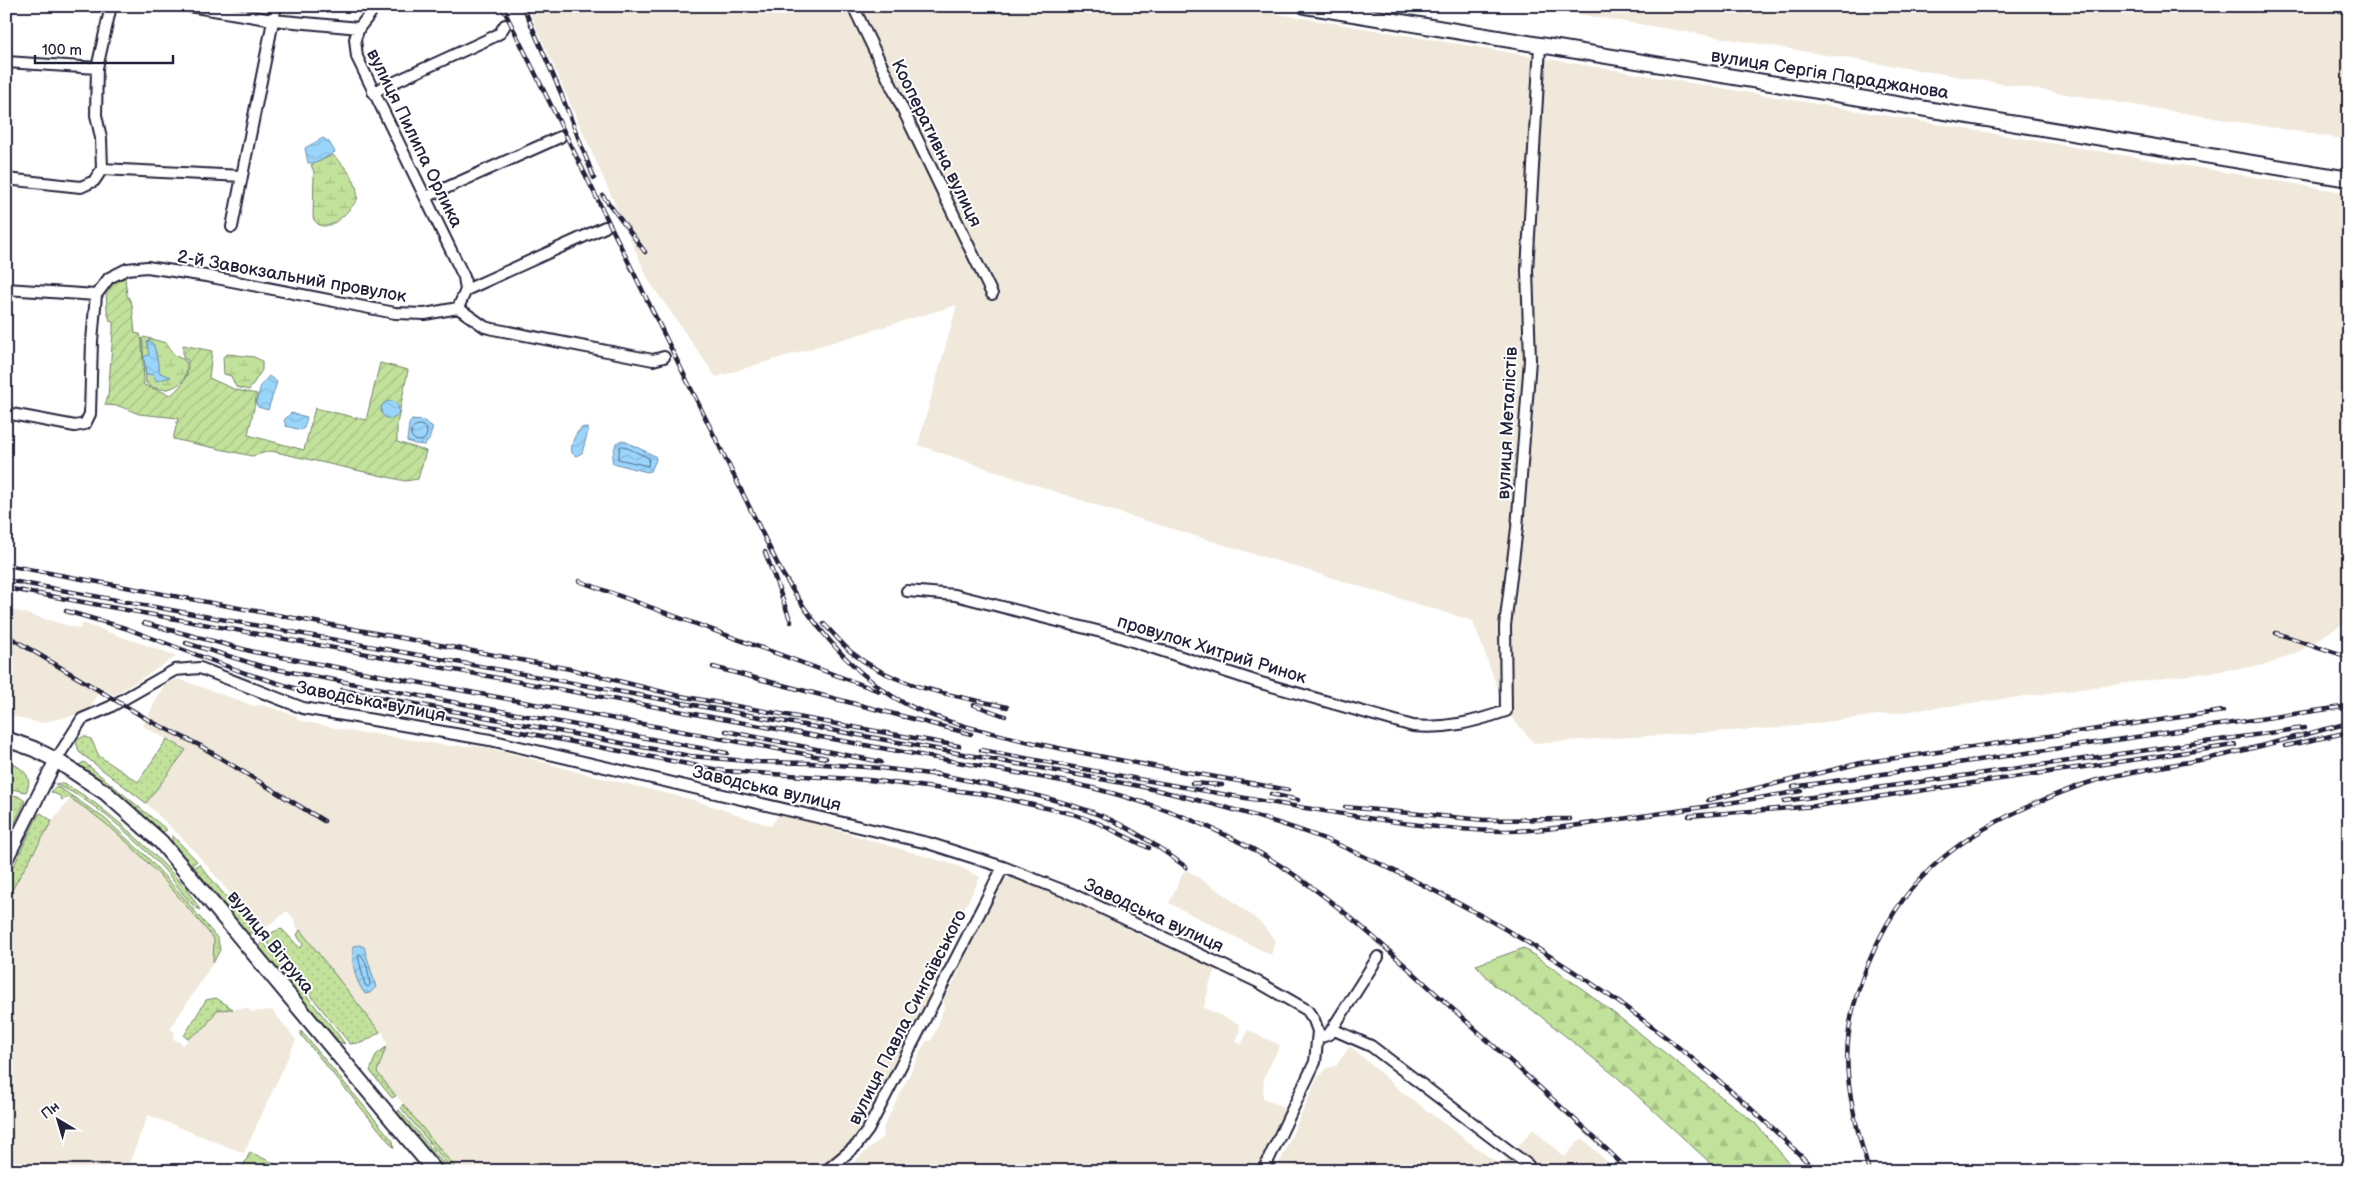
<svg xmlns="http://www.w3.org/2000/svg" width="2355" height="1177" font-family="'Balsamiq Sans',sans-serif">
<style>
.built{fill:#f0e8da}
.grass{fill:url(#grass-dots);stroke:#72826a}
.forest{fill:url(#forest-firs);stroke:#72826a}
.wetland{fill:url(#wetland-marsh);stroke:#72826a}
.park{fill:url(#park-tufts);stroke:#72826a}
.garden{fill:url(#garden-furrows);stroke:#72826a}
.water{fill:url(#water-waves);stroke:#6a8eae}
.lines{fill:none;stroke-linecap:round;stroke-linejoin:round}
.shore{stroke:#526a88;stroke-width:1}
.minor-casing{stroke:#22223b;stroke-width:14}
.tertiary-casing{stroke:#22223b;stroke-width:16}
.secondary-casing{stroke:#22223b;stroke-width:18}
.minor{stroke:#fff;stroke-width:10}
.tertiary{stroke:#fff;stroke-width:12}
.secondary{stroke:#fff;stroke-width:14}
.rail-casing{stroke:#22223b;stroke-width:4.5}
.rail{stroke:#fff;stroke-width:2.5;stroke-dasharray:8;stroke-linecap:butt}
.labels{text-anchor:middle;stroke-width:4;stroke-linejoin:round;paint-order:stroke}
.street-label{font-size:18px;fill:#22223b;stroke:#fff}
</style>
<defs>
<pattern id="grass-dots" width="8" height="8" patternUnits="userSpaceOnUse" patternTransform="scale(1.25)"><rect width="8" height="8" fill="#c2e19a"/><path d="M2 2h.1M6 6h.1" fill="none" stroke="#a6c186" stroke-width="1.8" stroke-linecap="round"/></pattern>
<pattern id="forest-firs" width="22" height="20" patternUnits="userSpaceOnUse" patternTransform="scale(1.25)"><rect width="22" height="20" fill="#c2e19a"/><path d="M5 1l3.5 6h-7zM16 11l3.5 6h-7z" fill="#a6c186"/></pattern>
<pattern id="wetland-marsh" width="20" height="14" patternUnits="userSpaceOnUse" patternTransform="scale(1.25)"><rect width="20" height="14" fill="#c2e19a"/><path d="M1 5h8M5 5V1M11 12h8M15 12V8" fill="none" stroke="#a6c186"/></pattern>
<pattern id="park-tufts" width="24" height="20" patternUnits="userSpaceOnUse" patternTransform="scale(1.25)"><rect width="24" height="20" fill="#c2e19a"/><path d="M3 7l-1-3M5 7V3M7 7l1-3M15 17l-1-3M17 17v-4M19 17l1-3" fill="none" stroke="#a6c186"/></pattern>
<pattern id="garden-furrows" width="10" height="10" patternUnits="userSpaceOnUse" patternTransform="scale(1.25)"><rect width="10" height="10" fill="#c2e19a"/><path d="M-1 1l2-2M0 10L10 0M9 11l2-2" fill="none" stroke="#a6c186"/></pattern>
<pattern id="water-waves" width="16" height="10" patternUnits="userSpaceOnUse" patternTransform="scale(1.25)"><rect width="16" height="10" fill="#9ad6fb"/><path d="M0 5q4-4 8 0t8 0" fill="none" stroke="#84b7d8"/></pattern>
</defs>
<rect width="100%" height="100%" fill="#fff"/>
<filter id="ink" filterUnits="userSpaceOnUse"><feTurbulence type="fractalNoise" baseFrequency=".02" numOctaves="2"/><feDisplacementMap in="SourceGraphic" scale="10" xChannelSelector="R" yChannelSelector="G"/><feConvolveMatrix kernelMatrix="1 2 1 2 8 2 1 2 1" color-interpolation-filters="sRGB"/></filter>
<g filter="url(#ink)">
<!-- built -->
<path class="built" d="M527,6H1231L2349,193V620L2300,651L2266,665L1778,728L1534,743L1506,711L1473,621L1107,509L918,445L957,305L716,377L649,281Z
M1529,6H2349V140L1808,52Z
M6,608L80,629L82,624H85L177,656L115,695L100,688L90,709L84,713L41,723L6,715Z
M179,679L254,706L263,705L297,716V720L364,734L368,733L451,746H477L514,754L581,773L694,800L771,826L781,812L837,824L836,830L958,866L980,877L940,958L930,970L926,981L930,993L927,1002L872,1109L851,1141L818,1171H458L377,1072L387,1044L383,1032H380L369,1020L295,925L294,919L287,911L263,930L260,929L191,847L146,803L186,750L143,726L165,683Z
M71,798L107,823L131,846L172,888L214,939L213,963L170,1029L175,1032L172,1038L184,1045L190,1037L205,1027L217,1010L247,1008L251,1012L272,1010L296,1040L244,1153L148,1115L126,1171H6V900L52,821Z
M1185,869L1224,894L1261,923L1275,941L1271,955L1169,903Z
M1010,877L1119,921L1118,924L1154,942L1157,937L1217,966L1209,985L1204,1008L1239,1024L1240,1030L1236,1042L1242,1044L1248,1030L1280,1045L1264,1077L1263,1098L1286,1109L1256,1171H843L884,1136L883,1128L926,1041H931L939,1024L938,1022L945,1006L943,1001L959,972L958,968L1004,880Z
M1350,1046L1402,1092L1501,1166L1533,1129L1564,1157L1582,1138L1617,1171H1276L1317,1079L1326,1068L1336,1066Z"/>
<!-- grass -->
<path class="grass" d="M84,736L91,739L99,756L138,782L167,739L186,750L146,803L79,752L76,741Z
M6,760C20,767 35,775 26,792L6,788Z
M84,762L167,830L163,832L159,830L130,805L79,765Z
M61,783C94,794 185,878 200,910C190,906 175,882 167,873C138,841 94,800 55,784Z
M55,787L60,788L104,818L146,856L178,891L218,939L220,950L213,963L214,939C170,886 127,833 68,797L62,800L60,796L51,792Z
M6,794L18,796L25,801L6,842Z
M41,813L52,821L6,900V882L38,815Z
M172,835L197,861L192,865L172,843Z
M199,864L256,933H247L194,867Z
M282,929L300,948L303,945L297,935L300,930L380,1032L364,1042L350,1044L265,939L273,932Z
M262,941L337,1033L345,1044L336,1041L261,950L260,945Z
M216,998L233,1009L217,1010L205,1027L188,1039L184,1036L206,1000Z
M301,1031L393,1141L394,1148L301,1035Z
M386,1047L377,1072L396,1096L392,1098L370,1071L376,1055Z
M403,1104L458,1171H453L401,1108Z
M399,1110L450,1171H443L397,1115Z"/>
<!-- forest -->
<path class="forest" d="M1524,948L1588,993L1755,1123L1796,1171H1716L1707,1160L1618,1078L1539,1015L1495,986L1476,965Z"/>
<!-- wetland -->
<path class="wetland" d="M333,155C345,166 360,183 357,200C349,211 325,240 313,218L314,172L311,165Z
M144,337L166,343L174,355L186,361C193,385 162,398 146,383L142,339Z
M228,354L254,357L262,361V370L249,390L236,387L231,376L224,374L223,357Z"/>
<!-- park -->
<path class="park" d="M250,1152L290,1171H241Z"/>
<!-- garden -->
<path class="garden" d="M125,278L127,295L132,304L135,333L140,334L142,341L144,385L171,395C183,385 189,375 188,360L183,358V345L212,351L209,378L236,390L257,394L248,435L304,450L315,408L366,420L380,363L408,370L397,424V442L426,451L418,479L405,481L271,451L252,456L173,439L178,418L139,414L119,406L105,405L108,396L113,332V322L110,321L107,310L106,291L117,280Z"/>
<!-- water -->
<path class="water" d="M323,138L329,142L335,152L316,163H308L305,148Z
M149,340L154,345L160,373L171,377L156,381L153,374L146,375L144,357L149,354L147,342Z
M269,376L277,382L268,410L258,407L256,403L261,385Z
M381 410a9 9 0 1 1 18 0a9 9 0 1 1-18 0Z
M291,413L307,417L304,428L301,430L286,426L284,420Z
M412,420L424,421L433,427L429,440L425,445L415,444L407,441L409,424Z
M583,427L587,428L588,431L582,453L576,456L572,453C570,445 575,432 583,427Z
M622,440L655,456L656,460L651,471L647,472L613,463L612,459L616,443Z
M359,945L364,947L376,987L370,993L365,994C355,981 351,962 353,946Z"/>
<g class="lines">
<!-- shore -->
<path class="shore" d="M411 433a8 8 0 1 1 16 0a8 8 0 1 1-16 0Z
M623,446L649,458L648,466L618,459L620,447Z
M360,954C367,960 369,976 370,985L368,987L365,985L358,956Z"/>
<!-- minor casing -->
<g class="minor-casing">
<path id="minor" d="M189,6L273,20L359,28L355,39L357,57L464,277L466,290L458,308
M853,6L992,294
M359,28L370,14L371,6
M6,62L97,68
M373,92L491,38L500,33L505,25
M102,169L242,176L276,6
M6,179L81,187L94,181L102,169L101,138L96,115L97,68L111,6
M426,197L560,137
M232,227L242,176
M6,289L96,295
M466,290L605,227
M6,413L75,426L85,424L90,414L92,341L96,295L109,278L127,269L147,267L206,276L395,313L425,314L458,308L485,327L493,329L653,360L664,357
M907,591L955,595L1117,636L1261,683L1413,726C1447,729 1474,722 1506,711L1505,626L1517,528L1530,360L1527,270L1540,46
M56,760L82,719L110,707L175,670L200,668L303,708L490,740L928,843L1003,867L1072,894L1258,982L1307,1010L1314,1020L1318,1031L1315,1062L1263,1171
M1332,1029L1371,1046L1528,1165
M1319,1038L1329,1034L1378,957
M826,1171L856,1146L868,1130L1003,867"/>
</g>
<!-- tertiary casing -->
<g class="tertiary-casing">
<path id="tertiary" d="M6,860L56,760"/>
</g>
<!-- secondary casing -->
<g class="secondary-casing">
<path id="secondary" d="M1305,6L2349,179
M6,739L34,749L56,760L106,793L161,842L435,1171"/>
</g>
<!-- minor -->
<use href="#minor" class="minor"/>
<!-- tertiary -->
<use href="#tertiary" class="tertiary"/>
<!-- secondary -->
<use href="#secondary" class="secondary"/>
<!-- rail casing -->
<g class="rail-casing">
<path id="rail" d="M502,6L782,573C811,621 844,665 892,696C928,719 975,729 1017,739C1106,760 1197,773 1288,790
M523,6L560,91L594,178
M603,196L645,252
M765,552L791,622
M6,565L570,669L675,695L959,746
M6,580L1139,786C1201,800 1262,816 1322,838C1355,851 1387,867 1419,883C1567,956 1700,1053 1816,1171
M579,581L879,691
M6,588L1067,782C1131,796 1192,816 1251,848C1331,892 1398,960 1465,1020C1520,1070 1576,1119 1629,1171
M66,611L125,628L245,673L297,689L724,771L869,780L984,794L1073,814L1098,823L1149,848
M144,623L254,652L826,758
M824,624C833,633 842,644 851,652C896,688 952,695 1007,707
M2276,633L2349,657
M6,635L152,722L199,745L324,821
M186,643L264,667L727,753
M713,667L971,734
M342,690L690,756L758,762L809,763L880,768L938,775
M974,705L1005,716
M726,731L881,762
M2285,746L2349,732
M981,750C1085,769 1189,789 1293,806C1362,817 1433,830 1504,831C1545,831 1587,824 1628,818C1686,810 1743,801 1801,791
M932,773C986,785 1051,795 1102,816C1132,828 1160,848 1186,867
M1192,783L1222,785
M1793,787L2349,706
M1271,794L1298,800
M1708,800L1861,763L2223,711
M1784,801L2304,728
M1345,807L1484,820L1570,819
M1689,816L1815,806L2235,745
M1869,1171C1843,1082 1835,1035 1875,948C1908,874 1964,834 2036,803C2057,794 2079,785 2101,779C2141,769 2181,764 2220,756C2263,746 2306,734 2349,723"/>
</g>
<!-- rail -->
<use href="#rail" class="rail"/>
</g>
</g>
<g class="labels">
<!-- street labels -->
<g class="street-label">
<text transform="translate(1830 74) rotate(9)" y="6">вулиця Сергія Параджанова</text>
<text transform="translate(415 138) rotate(64)" y="6">вулиця Пилипа Орлика</text>
<text transform="translate(937 143) rotate(64)" y="6">Кооперативна вулиця</text>
<text transform="translate(292 276) rotate(10)" y="6">2-й Завокзальний провулок</text>
<text transform="translate(1507 423) rotate(-87)" y="6">вулиця Металістів</text>
<text transform="translate(1212 649) rotate(17)" y="6">провулок Хитрий Ринок</text>
<text transform="translate(371 701) rotate(11)" y="6">Заводська вулиця</text>
<text transform="translate(767 788) rotate(13)" y="6">Заводська вулиця</text>
<text transform="translate(1154 915) rotate(25)" y="6">Заводська вулиця</text>
<text transform="translate(271 942) rotate(51)" y="6">вулиця Вітрука</text>
<text transform="translate(907 1017) rotate(-63)" y="6">вулиця Павла Сингаївського</text>
</g>
</g>
<!-- margin -->
<rect width="2355" height="1177" fill="none" stroke="#fff" stroke-width="25"/>
<rect x="12" y="12" width="2330" height="1152" fill="none" stroke="#22223b" stroke-width="2" filter="url(#ink)"/>
<!-- north arrow -->
<g transform="translate(58 1120) rotate(322)" stroke="#ffffff" stroke-width="4" paint-order="stroke">
<path d="M0-4L9 19L0 12L-9 19Z" fill="#22223b"/>
<text y="-8" font-size="14" font-weight="bold" text-anchor="middle" fill="#22223b">Пн</text>
</g>
<!-- scale -->
<path d="M35 55v8h138v-8" fill="none" stroke="#22223b" stroke-width="2.5"/>
<text x="42" y="55" font-size="15" fill="#22223b" stroke="#ffffff" stroke-width="4" paint-order="stroke">100 m</text>
</svg>
